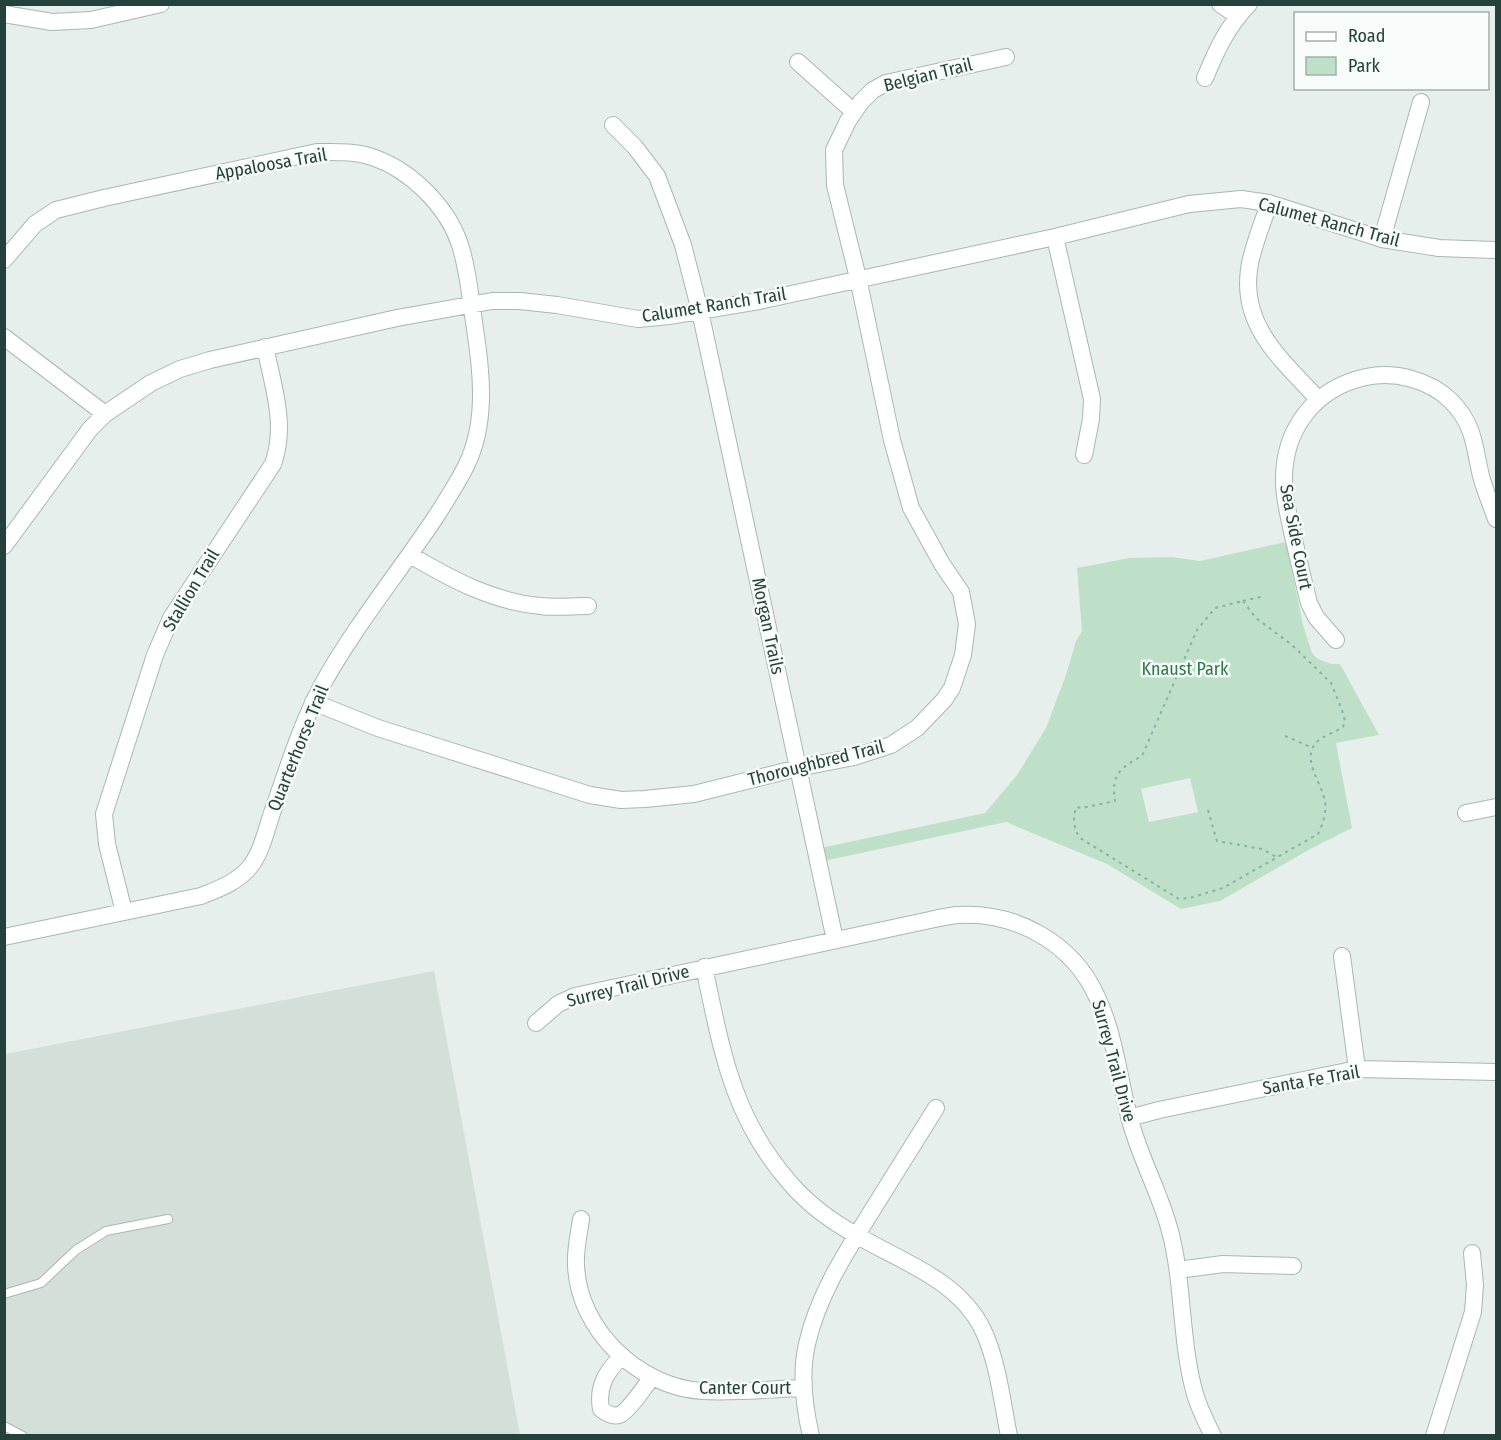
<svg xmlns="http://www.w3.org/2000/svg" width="1501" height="1440" font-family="'Fira Sans Condensed',sans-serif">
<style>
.built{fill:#d4dfda}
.green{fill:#bfe0c8;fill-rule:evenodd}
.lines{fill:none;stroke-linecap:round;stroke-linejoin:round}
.lane-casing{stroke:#a8b8b2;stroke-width:10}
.street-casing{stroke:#a8b8b2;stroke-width:18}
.path{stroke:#86b3a5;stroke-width:2;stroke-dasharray:3 4.5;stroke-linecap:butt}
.lane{stroke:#fff;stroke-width:8}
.street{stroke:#fff;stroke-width:16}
.labels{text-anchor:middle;stroke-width:5;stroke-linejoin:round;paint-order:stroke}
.street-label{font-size:18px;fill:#24423a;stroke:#f7fbf9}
.park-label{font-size:18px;fill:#2d7a4b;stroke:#f7fbf9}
</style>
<rect width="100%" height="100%" fill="#e6efeb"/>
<!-- built -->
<path class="built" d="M434,971L520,1435L5,1436V1054Z"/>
<!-- green -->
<path class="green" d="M1286,542L1303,625L1312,653L1318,659L1331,664H1340L1379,735L1336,743L1352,828L1312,848L1220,901L1181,909L1107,864L1006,822L819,862L816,849L985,813L1017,775L1046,728L1066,675L1076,641L1082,631L1077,568L1129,558L1172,557L1200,561ZM1190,778L1198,812L1149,822L1141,789Z"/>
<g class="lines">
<!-- lane casing -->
<g class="lane-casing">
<path id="lane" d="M4,1294L41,1283L76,1250L106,1231L168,1219
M4,1426L23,1436"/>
</g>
<!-- street casing -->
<g class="street-casing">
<path id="street" d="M1220,4L1238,16
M4,14L52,22L91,20L161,4
M798,62L854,112
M1205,78C1217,49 1227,27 1249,4
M613,125L635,147L657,176L683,245L700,311L835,940
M1269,203C1263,223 1251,250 1249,270C1241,327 1283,361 1318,399
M1055,237L1092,399L1091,419L1084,455
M1382,239L1421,102
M4,260L35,224L56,210L104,198L317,152C335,152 355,151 372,157C409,169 446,205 459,242C468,267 471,303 475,329C482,374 487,424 466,466C457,484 446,501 435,518C397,575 354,627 321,687C300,727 287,771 272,813C266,831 261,854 249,868C236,883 218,889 201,896L4,937
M4,337L105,414
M4,546L90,429L105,414L151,383L180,369L210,360L397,318L492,301H520L557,305L638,319L669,316L759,301L1055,237L1189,204L1241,199L1269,203L1382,239L1439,248L1494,250
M410,555C451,579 493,602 541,606C556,608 572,606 588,606
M1336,640L1316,617L1309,603C1303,580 1298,556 1292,532C1289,516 1284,499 1284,482C1283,429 1315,388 1366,377C1395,371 1430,380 1451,401C1475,425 1474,447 1481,476C1485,491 1491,505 1496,519
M313,702L378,728L590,795L621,800L645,799L694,794L798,768L854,757L891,745L917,728L944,700L952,688L963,655L967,624L961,592L942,564L911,508L892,440L858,278L835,185L834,150L848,121L861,102L873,90L886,83L1006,57
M1466,813L1496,807
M124,912L107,844L104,814L155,655L171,618L273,464C287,425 273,386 265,347
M1342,956L1357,1069
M704,967C722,1051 732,1117 790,1183C808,1204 834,1223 858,1236C902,1262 959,1280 983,1330C998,1362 1002,1401 1009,1436
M536,1023L558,1004L575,996L930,920C939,918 948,916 957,915C1015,911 1073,943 1097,997C1115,1035 1119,1080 1130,1120C1140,1158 1160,1193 1170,1231C1184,1284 1180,1341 1195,1394C1199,1408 1206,1422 1213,1436
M1129,1118L1159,1110L1357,1069L1496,1072
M581,1219C579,1234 575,1250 576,1265C578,1329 638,1387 702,1391C735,1393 770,1389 803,1388
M1178,1270L1223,1264L1293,1266
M621,1357C606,1372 597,1387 601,1409C606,1413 612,1417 619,1415C628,1412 646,1385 652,1377
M811,1436C804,1406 800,1374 807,1344C818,1295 846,1252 873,1209C894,1175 915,1142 936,1108
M1434,1436L1473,1312L1475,1285L1472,1253"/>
</g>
<!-- path -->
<path class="path" d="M1243,601L1256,618L1292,645L1331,683L1342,710L1345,721L1343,727C1334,733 1321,736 1315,744C1302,761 1323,785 1325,802C1327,812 1322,826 1318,834L1223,888L1190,898L1179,899L1080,838C1073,828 1073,819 1076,807L1082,808L1115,801C1111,774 1120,768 1142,756L1197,630L1215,608Z
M1243,601L1265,596
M1285,736L1313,748
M1208,810L1217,841L1262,849L1276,857"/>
<!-- lane -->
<use href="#lane" class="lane"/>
<!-- street -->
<use href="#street" class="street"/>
</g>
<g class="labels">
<!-- street labels -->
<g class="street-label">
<text transform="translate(928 75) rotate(-14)" y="6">Belgian Trail</text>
<text transform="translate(271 164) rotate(-10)" y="6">Appaloosa Trail</text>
<text transform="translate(1329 222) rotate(15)" y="6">Calumet Ranch Trail</text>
<text transform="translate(714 305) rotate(-9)" y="6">Calumet Ranch Trail</text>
<text transform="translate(1296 537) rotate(79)" y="6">Sea Side Court</text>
<text transform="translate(191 590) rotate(-59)" y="6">Stallion Trail</text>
<text transform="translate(768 626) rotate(78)" y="6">Morgan Trails</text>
<text transform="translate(298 748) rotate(-68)" y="6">Quarterhorse Trail</text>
<text transform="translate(816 763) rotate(-14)" y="6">Thoroughbred Trail</text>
<text transform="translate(628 986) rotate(-14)" y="6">Surrey Trail Drive</text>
<text transform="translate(1114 1061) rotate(75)" y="6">Surrey Trail Drive</text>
<text transform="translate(1311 1080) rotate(-10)" y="6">Santa Fe Trail</text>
<text x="745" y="1394">Canter Court</text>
</g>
<!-- park labels -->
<g class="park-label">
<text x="1185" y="675">Knaust Park</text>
</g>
</g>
<!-- border -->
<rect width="1501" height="1440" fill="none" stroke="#24423a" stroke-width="12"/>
<!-- legend -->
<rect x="1294" y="12" width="195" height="78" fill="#f7fbf9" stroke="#a3b1ad" stroke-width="1.5"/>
<rect x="1306" y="32" width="30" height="9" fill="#ffffff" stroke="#a3b1ad" stroke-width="1.5"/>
<text x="1348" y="42" font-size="18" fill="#24423a">Road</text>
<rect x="1306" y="57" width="30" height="18" fill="#bfe0c8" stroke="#a3b1ad" stroke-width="1.5"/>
<text x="1348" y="72" font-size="18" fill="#24423a">Park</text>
</svg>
